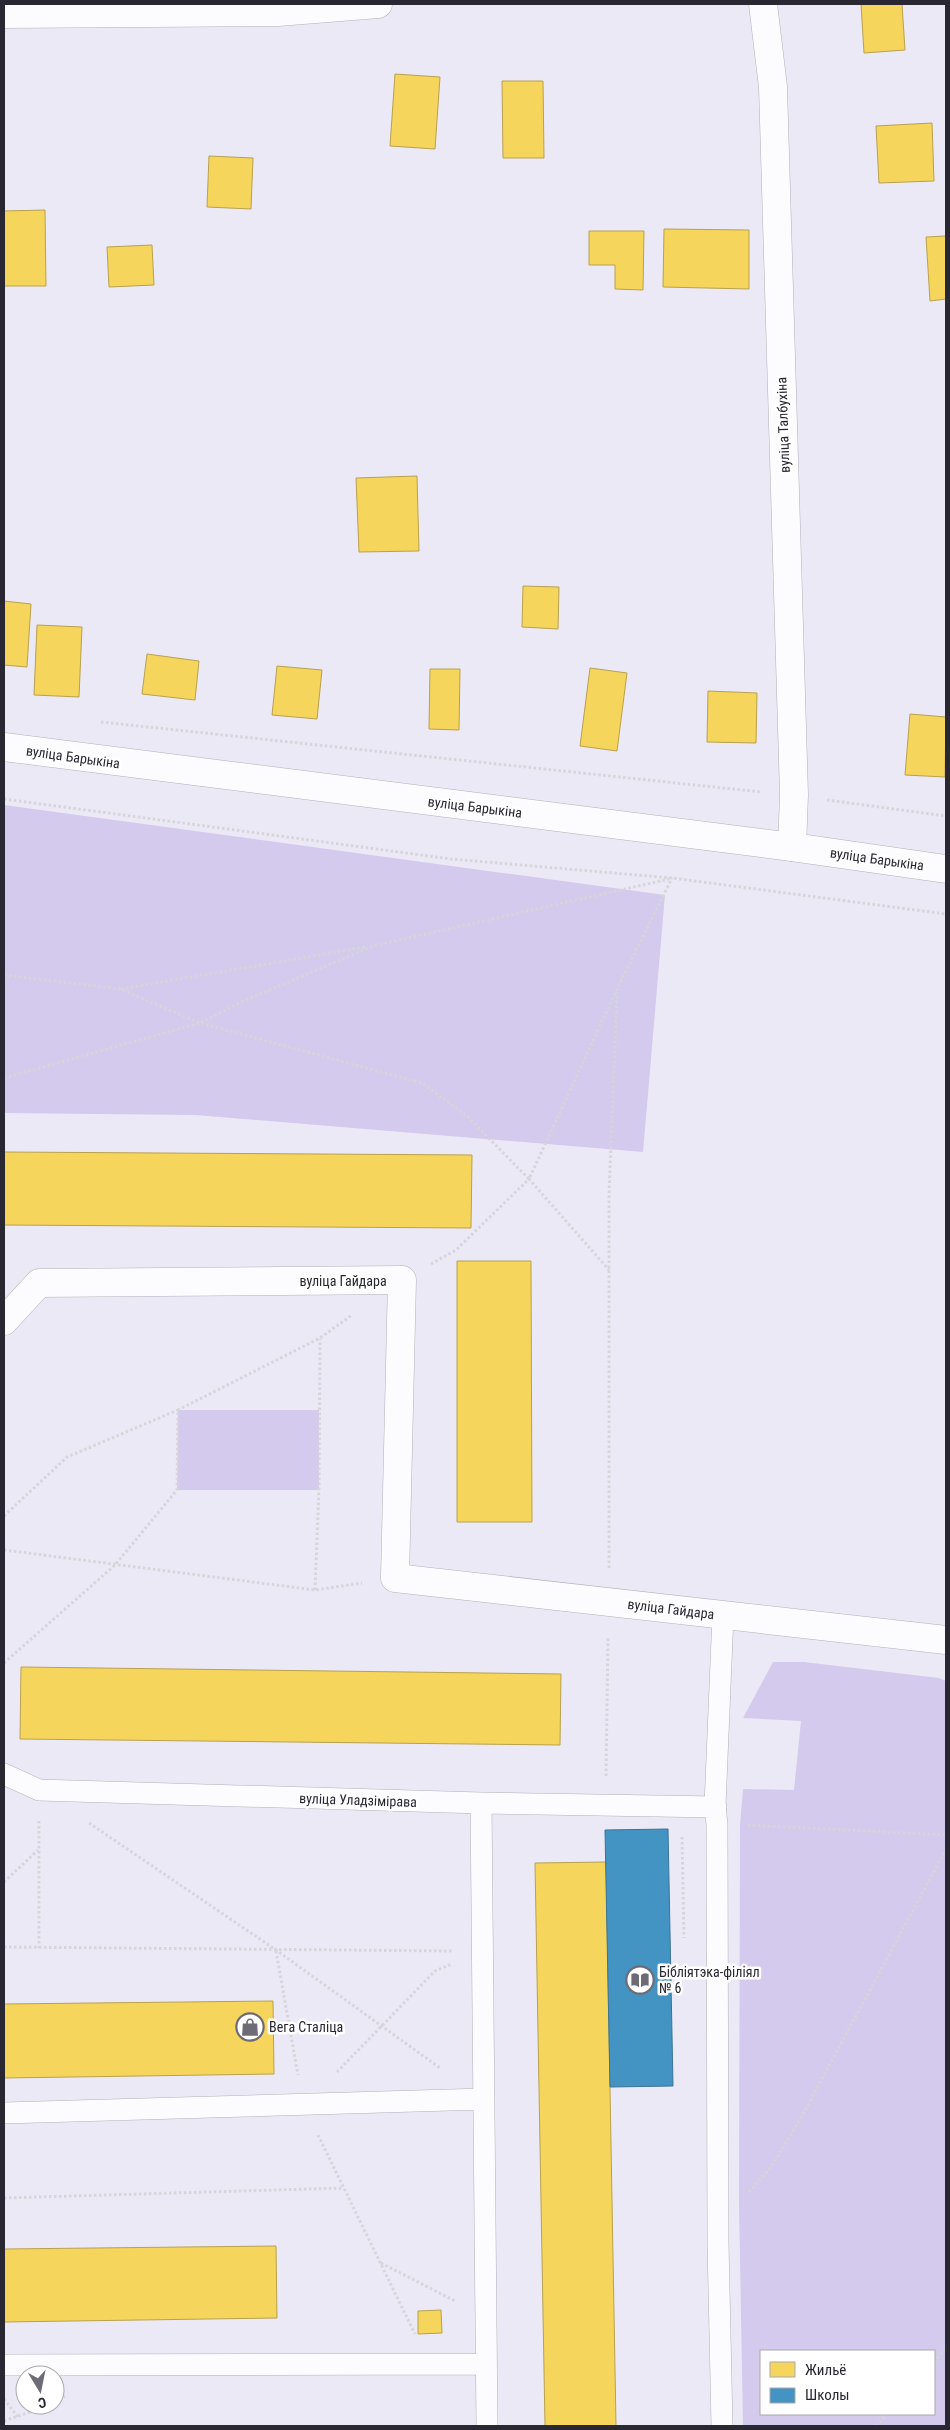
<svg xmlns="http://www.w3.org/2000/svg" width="950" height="2430" font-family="'Roboto Condensed',sans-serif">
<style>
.green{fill:#d3caee;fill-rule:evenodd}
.homes{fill:#f6d55c;stroke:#b8a14f}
.schools{fill:#4393c3;stroke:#3b7397}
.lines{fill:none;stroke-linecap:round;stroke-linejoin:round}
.service-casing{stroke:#b2afba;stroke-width:22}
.minor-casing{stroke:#b2afba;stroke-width:29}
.primary-casing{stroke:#b2afba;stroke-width:29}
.path{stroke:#d6d5d9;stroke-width:3;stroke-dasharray:2.5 2.5;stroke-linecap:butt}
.service{stroke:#fcfcfe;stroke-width:21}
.minor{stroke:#fcfcfe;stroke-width:28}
.primary{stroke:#fcfcfe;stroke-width:28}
.labels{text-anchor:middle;stroke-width:5;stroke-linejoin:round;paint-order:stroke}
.street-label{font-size:14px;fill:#292731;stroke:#fff}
.poi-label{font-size:14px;fill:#292731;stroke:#fff;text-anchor:start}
</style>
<rect width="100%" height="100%" fill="#ece9f6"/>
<!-- green -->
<path class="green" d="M4,805L665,895L643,1152L195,1115L4,1113Z
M178,1410H319V1490H177Z
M773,1662H804L939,1678L946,1681V2426H743L739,2203L740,1825L743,1789L794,1790L801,1721L743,1718ZM761,2351H934V2414H761Z"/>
<!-- homes -->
<path class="homes" d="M861,4H902L905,50L864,53Z
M395,74L440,77L435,149L390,146Z
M502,81H543L544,158H503Z
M932,123L934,181L879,183L876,126Z
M209,156L253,158L251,209L207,207Z
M45,210L46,286H4V211Z
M664,229L749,230V289L663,287Z
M589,231H644L643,290L615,289V265H589Z
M946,236V299L930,301L926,237Z
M152,245L154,285L109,287L107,247Z
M417,476L419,551L359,552L356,478Z
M523,586L559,587L558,629L522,627Z
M4,601L31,604L27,667L4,665Z
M37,625L82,627L79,697L34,695Z
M147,654L199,661L195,700L142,694Z
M277,666L322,670L317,719L272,715Z
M590,668L627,673L617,751L580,746Z
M430,669H460L459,730L429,729Z
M708,691L757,693L756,743L707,742Z
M910,714L946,717L945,777L905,775Z
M4,1152L472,1155L471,1228L4,1225Z
M457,1261H531L532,1522H457Z
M21,1667L561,1674L560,1745L20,1739Z
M606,1862L616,2426H545L535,1863Z
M273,2001L274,2074L4,2078V2004Z
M276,2246L277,2318L4,2322V2249Z
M441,2310L442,2333L418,2334V2311Z"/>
<!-- schools -->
<path class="schools" d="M668,1829L673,2086L610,2087L605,1830Z"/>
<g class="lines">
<!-- service casing -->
<g class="service-casing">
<path id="service" d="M4,1774L39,1790L481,1803L716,1807
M481,1803L487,2426
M4,2113L484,2099
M4,2365L486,2364
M722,2426L718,2243L717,1824L715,1806L723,1615"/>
</g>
<!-- minor casing -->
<g class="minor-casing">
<path id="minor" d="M763,4L773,87L794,795L792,847
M4,14L278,12L378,4
M4,1321L39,1283L402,1280L395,1578L946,1640"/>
</g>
<!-- primary casing -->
<g class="primary-casing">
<path id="primary" d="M4,747L792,847L946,869"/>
</g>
<!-- path -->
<path class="path" d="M101,722L761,792
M4,799L451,859L672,878L946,914
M827,800L946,816
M4,975L120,989L200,1023L239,1003L373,946L669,879
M121,989L366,947
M4,1078L200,1023L422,1083L467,1116L529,1179L617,989L672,878
M431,1264L456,1250L529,1179L609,1270
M4,1516L67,1457L178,1410
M4,1550L315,1590L362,1583
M609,1568V1194L617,992
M315,1590L319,1490L320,1339
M4,1663L115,1565L177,1490L178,1410L320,1338L352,1315
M606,1776L608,1637
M39,1821V1948
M89,1823L276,1950L440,2068
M748,1825L946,1835
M682,1837L684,1938
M4,1882L38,1850
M4,1947L453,1951
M276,1951L298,2075
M337,2072L435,1971L452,1964
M318,2135L415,2334
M749,2192L772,2166L803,2114L946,1849
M4,2198L344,2188
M381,2263L455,2301
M934,2362L946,2348
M4,2399L18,2417
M55,2403L65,2396
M4,2421L50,2405
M876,2426L887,2414"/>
<!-- service -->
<use href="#service" class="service"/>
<!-- minor -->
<use href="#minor" class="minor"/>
<!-- primary -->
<use href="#primary" class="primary"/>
</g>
<!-- icons -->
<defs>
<g id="library-ring" transform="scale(1.4375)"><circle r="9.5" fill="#fff" stroke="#6d6b76" stroke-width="1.5"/><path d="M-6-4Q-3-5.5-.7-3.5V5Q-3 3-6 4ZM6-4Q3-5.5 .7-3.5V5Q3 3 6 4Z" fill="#6d6b76"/></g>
<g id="shop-ring" transform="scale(1.4375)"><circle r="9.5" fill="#fff" stroke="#6d6b76" stroke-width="1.5"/><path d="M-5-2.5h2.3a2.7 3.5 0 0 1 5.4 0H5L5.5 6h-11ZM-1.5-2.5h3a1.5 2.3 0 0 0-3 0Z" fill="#6d6b76"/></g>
</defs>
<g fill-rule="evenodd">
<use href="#library-ring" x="640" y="1980"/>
<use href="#shop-ring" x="250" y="2027"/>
</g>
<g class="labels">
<!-- street labels -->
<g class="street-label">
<text transform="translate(783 425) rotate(-92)" y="5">вуліца Талбухіна</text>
<text transform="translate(73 757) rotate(8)" y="5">вуліца Барыкіна</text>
<text transform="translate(475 807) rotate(7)" y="5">вуліца Барыкіна</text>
<text transform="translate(877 859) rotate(8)" y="5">вуліца Барыкіна</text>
<text x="343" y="1286">вуліца Гайдара</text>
<text transform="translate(671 1609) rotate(7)" y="5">вуліца Гайдара</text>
<text transform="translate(358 1800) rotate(2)" y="5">вуліца Уладзімірава</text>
</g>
<!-- poi labels -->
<g class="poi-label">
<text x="659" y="1977">Бібліятэка-філіял<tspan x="659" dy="16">№ 6</tspan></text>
<text x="269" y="2032">Вега Сталіца</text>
</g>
</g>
<!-- border -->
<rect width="950" height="2430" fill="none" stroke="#292731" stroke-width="10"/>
<!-- legend -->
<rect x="760" y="2350" width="175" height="65" fill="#ffffff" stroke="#a9a9ad"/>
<rect x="770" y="2362" width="25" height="15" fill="#f6d55c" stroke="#a9a9ad"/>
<text x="805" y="2375" font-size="15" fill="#292731">Жильё</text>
<rect x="770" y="2388" width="25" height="15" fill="#4393c3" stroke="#a9a9ad"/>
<text x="805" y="2400" font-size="15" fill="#292731">Школы</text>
<!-- north arrow -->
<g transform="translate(40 2390) rotate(170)"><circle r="24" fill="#ffffff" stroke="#a9a9ad"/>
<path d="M0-4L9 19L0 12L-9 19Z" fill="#6d6b76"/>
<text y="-8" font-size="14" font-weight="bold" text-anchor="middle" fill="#292731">С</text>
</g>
</svg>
